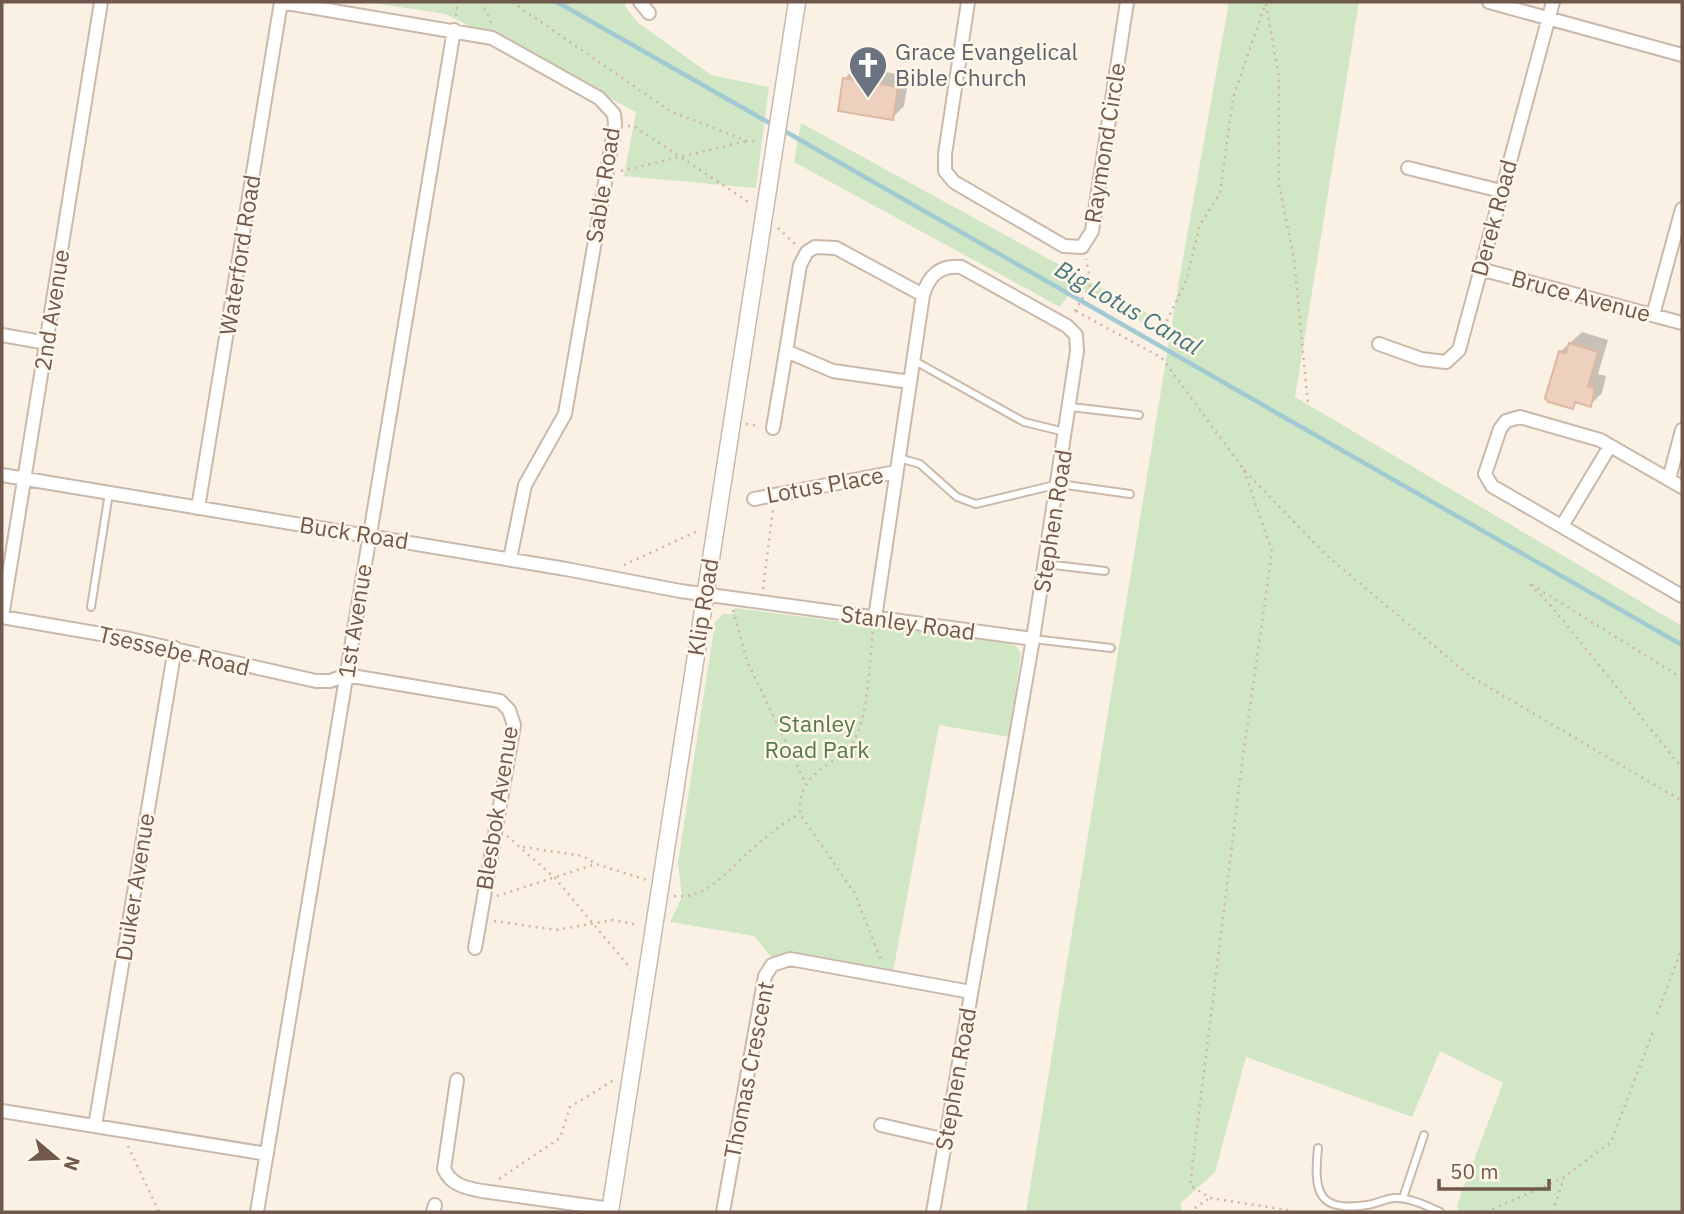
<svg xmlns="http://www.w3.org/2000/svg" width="1684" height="1214" font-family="'IBM Plex Sans',sans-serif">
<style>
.green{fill:#d1e6c4}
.shadow{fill:#0003}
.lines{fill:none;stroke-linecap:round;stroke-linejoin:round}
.stream{stroke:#a1cad2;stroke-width:4.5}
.building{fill:#edd1be;stroke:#deb8a0;stroke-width:2}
.service-casing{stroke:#cab9ab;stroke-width:10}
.minor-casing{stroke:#cab9ab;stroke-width:16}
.tertiary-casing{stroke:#cab9ab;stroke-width:19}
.path{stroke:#d1b5a1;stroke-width:2.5;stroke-dasharray:2 5;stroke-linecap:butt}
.service{stroke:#fff;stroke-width:6}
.minor{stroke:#fff;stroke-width:12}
.tertiary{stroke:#fff;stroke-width:16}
.labels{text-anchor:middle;stroke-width:5;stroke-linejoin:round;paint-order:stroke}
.worship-label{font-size:23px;fill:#5b616d;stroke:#fdf6e9;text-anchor:start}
.street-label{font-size:23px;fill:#70594c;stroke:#fdf6e9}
.park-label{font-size:23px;fill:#567a48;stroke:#fdf6e9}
.water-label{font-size:24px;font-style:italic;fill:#477781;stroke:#fdf6e9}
</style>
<rect width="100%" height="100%" fill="#faf1e4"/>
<!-- green -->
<path class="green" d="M366,2H626L625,6L637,22L711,75L769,87L756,188L624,176L636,112L446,14Z
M1229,2H1359L1295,397L1682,626V1212H1459L1457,1205L1503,1083L1440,1051L1412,1117L1246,1057L1215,1172L1181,1203V1212H1026L1180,275Z
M801,123L1149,314L1145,324L1076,284L1060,307L794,162Z
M735,608L1007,643L1016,646L1021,653L1009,737L939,725L893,972L792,954L771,957L754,936L670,922L682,897L678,863L715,622L723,614H733Z"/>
<!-- shadow -->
<path class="shadow" d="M856,67L909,76L904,106L892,118L844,79Z
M1582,332L1608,340L1598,374L1606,376L1602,393L1590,405L1578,401L1572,407L1560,352Z"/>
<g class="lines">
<!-- stream -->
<path class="stream" d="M557,2L773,125
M781,129L1682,645"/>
</g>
<!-- building -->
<path class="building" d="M843,78L898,87L893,120L838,111Z
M1569,343L1598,352L1588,386L1595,388L1591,407L1575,402L1573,409L1548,402L1545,398L1559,351L1566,353Z"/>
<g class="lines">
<!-- service casing -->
<g class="service-casing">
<path id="service" d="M913,360L1024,422L1065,432
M1071,407L1139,415
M899,458L920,464L957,497L976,504L1059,484L1130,494
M1045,564L1105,571
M91,607L109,493
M1033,639L1111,648
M1318,1148C1314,1190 1316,1213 1367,1205C1376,1204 1384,1199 1394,1198C1408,1197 1428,1206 1440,1212
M1403,1198L1424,1135"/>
</g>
<!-- minor casing -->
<g class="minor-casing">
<path id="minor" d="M281,2L492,38L599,98L614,114L615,125L565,414L525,485L510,559
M640,2L649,13
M968,2L945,154V171L954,182L1064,246L1082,247L1092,231L1127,2
M1489,2L1682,55
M1408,168L1501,191
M1480,269L1682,323
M1653,315L1682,209
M2,335L47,343
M1379,344L1421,359L1446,362L1459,350L1553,2
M910,382L833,371L786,351L800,265L807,252L815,247L836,248L923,295
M773,428L786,351
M2,475L566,569L680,591L1033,639
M1669,479L1682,430
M1682,487L1600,440L1520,417L1506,421L1500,429L1485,474L1492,486L1682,596
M754,499L896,472
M198,508L281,2
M1562,526L1610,446
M2,617L130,639L316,681H330L346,675L500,701L509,710L514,725L475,948
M2,617L101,2
M875,618L923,295C929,275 940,265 961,267L1067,326L1076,335L1077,351L1033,639L933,1212
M457,1080L444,1169C451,1185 466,1188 482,1191L611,1209
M2,1111L267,1154
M881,1125L946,1140
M95,1126L175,648
M257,1212L454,30
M433,1212L435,1205
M723,1212L765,976L772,965L790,959L971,992"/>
</g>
<!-- tertiary casing -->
<g class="tertiary-casing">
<path id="tertiary" d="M610,1212L797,2"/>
</g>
<!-- path -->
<path class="path" d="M481,2L492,24
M512,2L670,111L747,141L759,142
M1266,4L1279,78V184L1294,259L1308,404
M456,16L458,2
M628,126L635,127L750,203
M621,171L747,141
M778,228L796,245
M1075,311L1091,284L1086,259
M1076,311L1162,358L1244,470L1326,555L1470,676L1682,801
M1167,321L1186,281L1200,225L1220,193L1233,98L1266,2
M746,424L760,426
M1244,470L1272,552L1243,756L1190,1185L1210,1198L1300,1212
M624,565L700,530
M763,589L773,509
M733,610L747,661L806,784
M873,632C869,661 869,720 852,743C831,771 798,769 800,814L854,892L882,962
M1682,678L1529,583L1553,608L1682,768
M507,836L555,878L631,969
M523,847L583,856L596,864
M497,896L596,864L647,880
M674,896C707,900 728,870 751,850C766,836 782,824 799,814
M494,921L556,930L613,920L639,925
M1657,1014L1682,948
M128,1146L159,1212
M499,1179L560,1138L570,1107L614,1080
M1189,1212L1210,1198
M1486,1212L1563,1178
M1553,1212L1564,1177L1611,1142L1653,1032"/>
<!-- service -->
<use href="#service" class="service"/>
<!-- minor -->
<use href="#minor" class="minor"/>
<!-- tertiary -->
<use href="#tertiary" class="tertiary"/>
</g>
<!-- icons -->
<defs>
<g id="church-pin" transform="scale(2.0125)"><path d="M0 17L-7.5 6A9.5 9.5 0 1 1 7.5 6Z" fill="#6b7280" stroke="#fdf6e9"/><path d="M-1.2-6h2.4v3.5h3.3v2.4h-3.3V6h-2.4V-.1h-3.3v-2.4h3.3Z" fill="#fff"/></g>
</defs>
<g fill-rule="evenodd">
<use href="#church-pin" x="868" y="65"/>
</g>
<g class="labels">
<!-- worship labels -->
<g class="worship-label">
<text x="895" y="60">Grace Evangelical<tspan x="895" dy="26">Bible Church</tspan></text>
</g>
<!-- street labels -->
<g class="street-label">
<text transform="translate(1105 143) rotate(-81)" y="8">Raymond Circle</text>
<text transform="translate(603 185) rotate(-81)" y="8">Sable Road</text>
<text transform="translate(1494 218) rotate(-75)" y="8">Derek Road</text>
<text transform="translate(240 255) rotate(-81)" y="8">Waterford Road</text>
<text transform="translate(1581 296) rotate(15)" y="8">Bruce Avenue</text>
<text transform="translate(52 310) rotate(-81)" y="8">2nd Avenue</text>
<text transform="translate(825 485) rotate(-10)" y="8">Lotus Place</text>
<text transform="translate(1053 521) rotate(-81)" y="8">Stephen Road</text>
<text transform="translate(354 533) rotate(9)" y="8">Buck Road</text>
<text transform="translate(703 607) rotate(-81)" y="8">Klip Road</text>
<text transform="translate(355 621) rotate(-81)" y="8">1st Avenue</text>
<text transform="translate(908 623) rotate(8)" y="8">Stanley Road</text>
<text transform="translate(174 651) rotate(13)" y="8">Tsessebe Road</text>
<text transform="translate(497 808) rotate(-81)" y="8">Blesbok Avenue</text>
<text transform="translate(135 887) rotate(-81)" y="8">Duiker Avenue</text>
<text transform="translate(749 1070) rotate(-79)" y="8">Thomas Crescent</text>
<text transform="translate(956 1079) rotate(-80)" y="8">Stephen Road</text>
</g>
<!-- park labels -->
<g class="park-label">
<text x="817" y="732">Stanley<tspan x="817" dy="26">Road Park</tspan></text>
</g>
<!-- water labels -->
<g class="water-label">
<text transform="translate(1128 308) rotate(30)" y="8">Big Lotus Canal</text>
</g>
</g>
<!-- border -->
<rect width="1684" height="1214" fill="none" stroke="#70594c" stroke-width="7"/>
<!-- north arrow -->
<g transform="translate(56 1158) rotate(109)" stroke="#fdf6e9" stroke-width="5" paint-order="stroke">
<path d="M0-5L12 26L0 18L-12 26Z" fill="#70594c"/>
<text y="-10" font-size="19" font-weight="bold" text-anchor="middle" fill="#70594c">N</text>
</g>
<!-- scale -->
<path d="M1439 1179v10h110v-10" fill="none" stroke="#70594c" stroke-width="3.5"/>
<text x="1450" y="1179" font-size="21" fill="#70594c" stroke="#fdf6e9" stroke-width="5" paint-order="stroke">50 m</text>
</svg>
